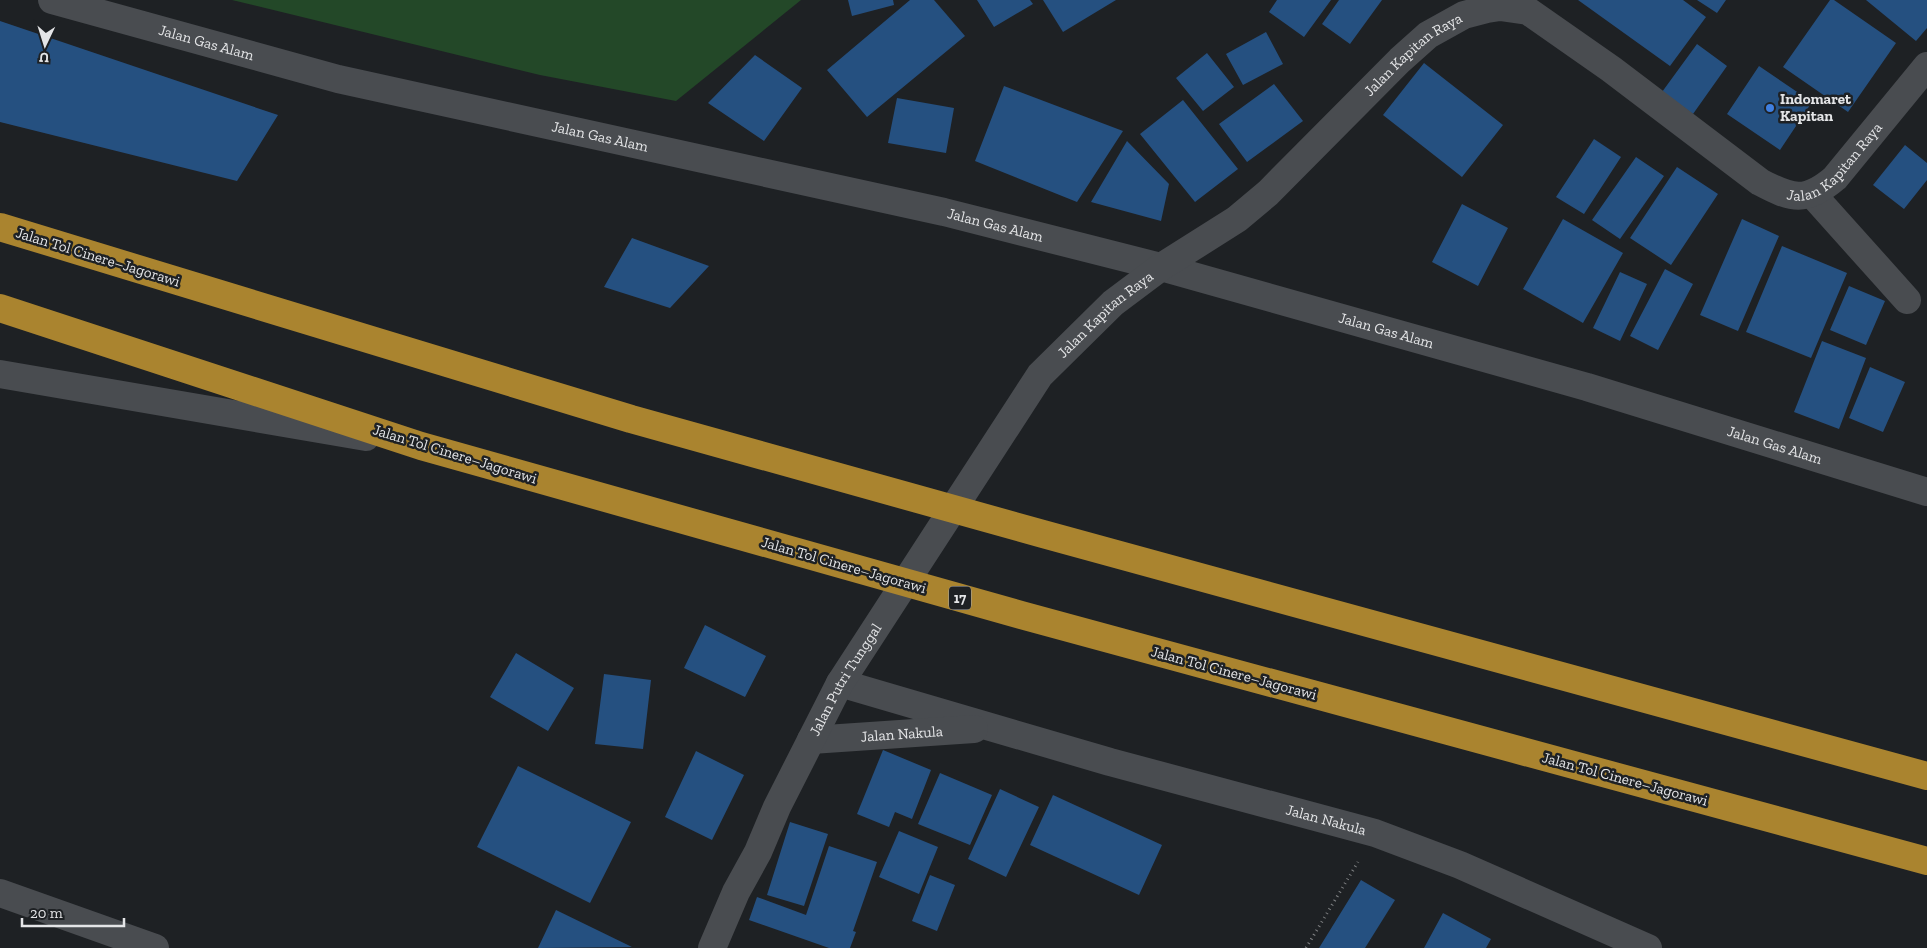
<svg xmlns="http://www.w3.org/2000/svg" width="1927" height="948" font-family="'Zilla Slab',serif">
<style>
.green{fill:#234828}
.building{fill:#255080}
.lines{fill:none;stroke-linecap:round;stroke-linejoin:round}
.path{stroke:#7f8183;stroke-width:3;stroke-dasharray:1 4;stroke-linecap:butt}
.minor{stroke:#494c50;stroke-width:28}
.highway{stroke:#aa842f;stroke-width:28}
.shop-dot{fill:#3f7fe0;stroke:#1e2124;stroke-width:2}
.labels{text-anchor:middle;stroke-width:5;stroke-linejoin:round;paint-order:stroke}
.shield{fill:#1e2124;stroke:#a9aaac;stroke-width:1}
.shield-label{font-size:14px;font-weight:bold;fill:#e4e5e7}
.street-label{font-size:15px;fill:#e4e5e7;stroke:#1e2124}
.poi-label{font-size:15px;font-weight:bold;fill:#e4e5e7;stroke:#1e2124;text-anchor:start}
</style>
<rect width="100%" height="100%" fill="#1e2124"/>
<!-- green -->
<path class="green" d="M232,0H801L676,101L540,75Z"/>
<!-- building -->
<path class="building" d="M848,0H893L894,5L852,16Z
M910,0H934L965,36L867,117L827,70Z
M977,0H1030L1033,4L994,27Z
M1043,0H1116L1063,32Z
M1277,0H1331L1304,37L1269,12Z
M1339,0H1382L1350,44L1322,24Z
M1578,0H1683L1706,17L1670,66Z
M1697,0H1726L1717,13Z
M1830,0H1834L1896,43L1848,112L1783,67Z
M1866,0H1927V28L1916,41Z
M0,21L278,115L237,181L0,122Z
M1266,32L1283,64L1243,85L1226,54Z
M1697,44L1727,66L1693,114L1662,92Z
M1207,53L1234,87L1203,111L1176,78Z
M755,55L802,88L764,141L708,103Z
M1424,63L1503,125L1462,177L1383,115Z
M1759,66L1812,102L1780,150L1727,114Z
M1274,84L1303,121L1247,162L1219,124Z
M1004,86L1123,131L1077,202L975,161Z
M897,98L954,108L946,153L888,143Z
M1183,100L1238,169L1195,202L1140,134Z
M1594,139L1621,157L1584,214L1556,197Z
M1127,141L1169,184L1161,221L1091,202Z
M1905,145L1927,163V180L1904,209L1873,185Z
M1636,157L1664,176L1620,239L1592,220Z
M1677,167L1718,194L1671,265L1630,238Z
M1462,204L1508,228L1478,286L1432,262Z
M1563,219L1623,253L1583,323L1523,289Z
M1742,219L1779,236L1738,331L1700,315Z
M632,238L709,266L670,308L604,287Z
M1782,246L1847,273L1811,358L1746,332Z
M1665,269L1693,284L1658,350L1630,336Z
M1620,272L1647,284L1620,341L1593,328Z
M1849,286L1885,301L1866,345L1830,330Z
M1822,341L1866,358L1839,429L1794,412Z
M1870,367L1905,382L1883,432L1849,418Z
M705,625L766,656L745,697L684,668Z
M516,653L574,688L548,731L490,697Z
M604,674L651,680L643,749L595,744Z
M883,750L931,770L912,819L895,812L889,827L857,814Z
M696,751L744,775L712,840L665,817Z
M518,766L631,822L590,903L477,847Z
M940,773L992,795L970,845L918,824Z
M1000,789L1039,807L1006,877L968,859Z
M1053,795L1162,845L1139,895L1030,845Z
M790,822L828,834L804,906L767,895Z
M899,831L938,847L919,894L879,877Z
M829,846L877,862L853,931L856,932L850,948H829L749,920L757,897L806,915Z
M930,875L955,885L937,931L912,921Z
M1361,880L1395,900L1365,948H1319Z
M556,910L632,947L538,948Z
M1443,913L1491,939L1486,948H1424Z"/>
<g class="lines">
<!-- path -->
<path class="path" d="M1306,948L1358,862"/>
<!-- minor -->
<g class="minor">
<path id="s1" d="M52,0L338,79L944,212L1161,267L1587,387L1927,492"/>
<path d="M1812,194L1907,300"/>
<path d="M0,374L366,437"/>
<path id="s2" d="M840,683L1110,762L1375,833L1460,865L1648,948"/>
<path id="s3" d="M811,740L974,729"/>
<path d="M0,893L155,948"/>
<path id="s4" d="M712,948L736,892L758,852L777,807L840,683L1040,375L1113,303L1161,267L1237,219L1268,193L1400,60L1428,35L1464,15L1487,9L1500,7L1528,11L1611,69L1760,182C1792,199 1806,203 1835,178L1927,66"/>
</g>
<!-- highway -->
<path class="highway" d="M0,227L631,419L1043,534L1927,776
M0,308L421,446L1021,615L1927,861"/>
</g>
<!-- markers -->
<circle class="shop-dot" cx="1770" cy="108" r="5"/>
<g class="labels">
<!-- shield labels -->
<rect class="shield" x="949" y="586.5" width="22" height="23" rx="4"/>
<g class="shield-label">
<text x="960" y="603">17</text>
</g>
<!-- street labels -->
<g class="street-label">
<text dy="5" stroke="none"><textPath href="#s1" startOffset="160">Jalan Gas Alam</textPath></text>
<text dy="5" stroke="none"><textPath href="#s4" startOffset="1156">Jalan Kapitan Raya</textPath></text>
<text dy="5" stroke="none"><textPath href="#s1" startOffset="565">Jalan Gas Alam</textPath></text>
<text dy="5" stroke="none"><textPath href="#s4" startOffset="1665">Jalan Kapitan Raya</textPath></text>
<text dy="5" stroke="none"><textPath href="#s1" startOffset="970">Jalan Gas Alam</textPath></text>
<text transform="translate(98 257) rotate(17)" y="5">Jalan Tol Cinere–Jagorawi</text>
<text dy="5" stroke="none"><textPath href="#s4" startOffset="751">Jalan Kapitan Raya</textPath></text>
<text dy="5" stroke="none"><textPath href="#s1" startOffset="1375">Jalan Gas Alam</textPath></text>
<text dy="5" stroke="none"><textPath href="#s1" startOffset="1780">Jalan Gas Alam</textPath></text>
<text transform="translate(455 454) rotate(17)" y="5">Jalan Tol Cinere–Jagorawi</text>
<text transform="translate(844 565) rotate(16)" y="5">Jalan Tol Cinere–Jagorawi</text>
<text transform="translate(1234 673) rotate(15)" y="5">Jalan Tol Cinere–Jagorawi</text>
<text dy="5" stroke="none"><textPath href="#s4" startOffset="300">Jalan Putri Tunggal</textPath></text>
<text dy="5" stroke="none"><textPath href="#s3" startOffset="91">Jalan Nakula</textPath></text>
<text transform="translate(1625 779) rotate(15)" y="5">Jalan Tol Cinere–Jagorawi</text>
<text dy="5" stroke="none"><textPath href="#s2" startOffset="505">Jalan Nakula</textPath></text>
</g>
<!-- poi labels -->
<g class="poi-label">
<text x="1780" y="104">Indomaret<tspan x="1780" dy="17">Kapitan</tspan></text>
</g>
</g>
<!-- north arrow -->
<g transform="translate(45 45) rotate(184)" stroke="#1e2124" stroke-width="4" paint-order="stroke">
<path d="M0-4L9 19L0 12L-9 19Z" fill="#e4e5e7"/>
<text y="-8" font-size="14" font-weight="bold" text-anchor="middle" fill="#e4e5e7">U</text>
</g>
<!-- scale -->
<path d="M22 918v8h102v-8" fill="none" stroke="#e4e5e7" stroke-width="2.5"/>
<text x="30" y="918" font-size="15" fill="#e4e5e7" stroke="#1e2124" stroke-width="4" paint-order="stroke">20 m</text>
</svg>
